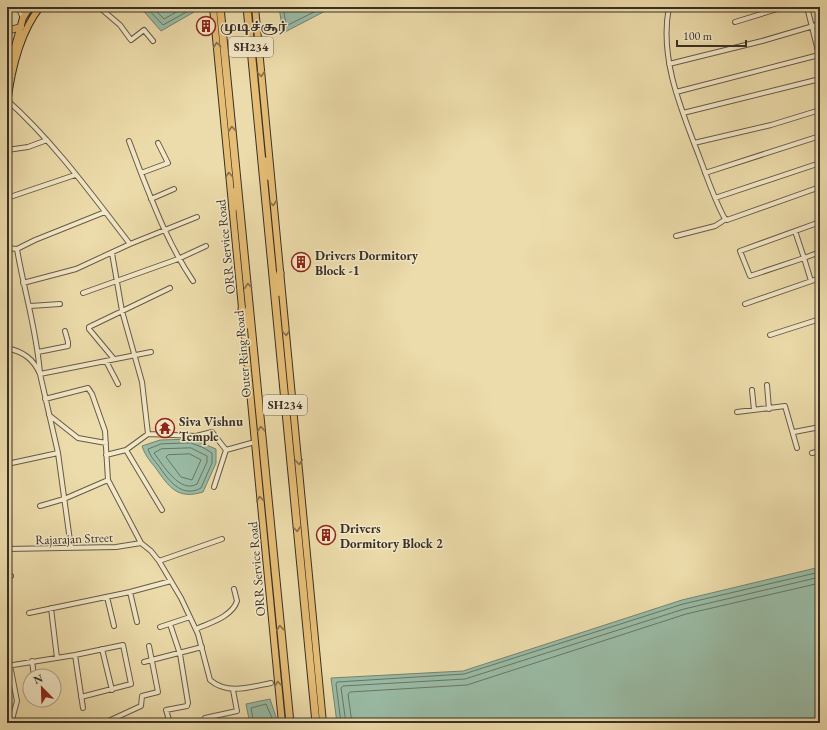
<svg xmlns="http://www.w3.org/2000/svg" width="827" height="730" font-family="'EB Garamond','Noto Serif Tamil',serif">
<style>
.water{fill:#9abca6;stroke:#738473}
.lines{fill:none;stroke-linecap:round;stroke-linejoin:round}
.shore{stroke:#697666;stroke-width:1}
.minor-casing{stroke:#655b48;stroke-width:6}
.primary-casing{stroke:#383027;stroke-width:8}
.motorway-casing{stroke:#383027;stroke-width:9}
.minor{stroke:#f3e8c8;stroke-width:4}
.primary{stroke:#e6be76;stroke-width:6}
.motorway{stroke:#e6be76;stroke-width:7}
.oneway{stroke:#86704b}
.labels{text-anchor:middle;stroke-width:3;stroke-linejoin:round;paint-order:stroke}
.shield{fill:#f3e8c8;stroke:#706757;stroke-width:1}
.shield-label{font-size:12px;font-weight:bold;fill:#383027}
.poi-label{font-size:13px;font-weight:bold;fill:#383027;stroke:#f3e8c8;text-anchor:start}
.street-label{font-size:13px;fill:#383027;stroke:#f3e8c8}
</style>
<rect width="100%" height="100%" fill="#eddcab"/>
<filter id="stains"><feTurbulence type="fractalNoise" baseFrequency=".005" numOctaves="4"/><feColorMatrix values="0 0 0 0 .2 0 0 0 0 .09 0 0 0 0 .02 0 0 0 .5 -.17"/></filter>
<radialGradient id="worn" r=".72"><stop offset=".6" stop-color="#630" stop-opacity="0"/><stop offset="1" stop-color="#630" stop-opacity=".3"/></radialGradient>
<!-- water -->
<path class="water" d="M140,7H196L194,12L161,31Z
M279,7H333L283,33Z
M192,439L216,449V463L203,492C177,500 169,487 155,467C149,460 145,455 142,446L160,440Z
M820,567V723H337L331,678L463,671L682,600Z
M270,699L277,720L274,723H246L249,719L246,704Z"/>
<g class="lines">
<!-- shore -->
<path class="shore" d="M146,7L163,25L190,10L192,7
M152,7L164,19L185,7
M283,7L286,24L288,25L324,7
M191,443L204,448L212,453V463L201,488C181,499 168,479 158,465C154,460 150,456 148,449L161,444Z
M191,448L207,456V462L197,484C180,494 163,465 154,453L161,449Z
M190,454L201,460L192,480L181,477L166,457L168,455Z
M250,723L253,719L251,708L266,704L272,718L271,723
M341,723L336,684L337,682L464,674L683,604L820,572
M346,723L341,688L343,686L465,679L684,609L820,577
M352,723L348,694L350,692L467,685L686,614L820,583"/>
<!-- minor casing -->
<g class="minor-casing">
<path id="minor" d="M18,7L23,18
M99,7L120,25L131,40L144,30L153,41
M669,7C659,58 681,109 699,156C707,177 714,199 725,219L727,220L820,187
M807,7L820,59
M735,22L784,7
M669,64L762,41L820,24
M676,92L819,55
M7,100C54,142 92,195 130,244
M683,113L820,79
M129,141L141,173
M158,143L168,163L141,173C156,211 170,247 193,281
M694,143L771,125L820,110
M7,150L28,147L47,140
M705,173L820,136
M7,198L75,175
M715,198L820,163
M151,199L174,189
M795,231L804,258L750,276L740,251L820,222
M676,236L715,226L726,219
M7,248L17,249C24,291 37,331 40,374L151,352
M17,249L35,240L105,212
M112,253L122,311L142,382L148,434L126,450L162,510
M811,281L804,258L820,252
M23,283L76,269L130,244L197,217
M83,293L178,259L206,246
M745,304L820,278
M30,306L60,304
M770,335L820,319
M7,348C23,352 33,358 40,374L58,453L71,548
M38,352L68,346V342L65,331
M114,359L89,329V327L170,288
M106,361L118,384
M767,385L769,409
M752,390L754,410
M45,399L88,388L92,394L105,431L108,480L141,543L151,551L159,561L181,598L198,634L210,680C227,695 251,687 271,683
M737,412L785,406L797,448
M49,415L78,438L106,443
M794,432L820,427
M148,434L196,436L212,432L226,450
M812,453L820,451
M106,455L126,450
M7,464L58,453
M214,487L226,450L255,442
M40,506L64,499L108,480
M7,549L116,547L141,543
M159,561L222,539
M7,576H11
M130,592L137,622
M107,597L114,626
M51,608L57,658
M29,613L130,592L171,581
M170,624L180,654L188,703L187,706L166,710L170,723
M160,627L190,617
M196,629C209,623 232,617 237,601L234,589
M102,649L112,690
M75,655L83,708
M32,661L34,676
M144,662L202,647
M10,665L17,701L11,723
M7,666L75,655L123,645L131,684L81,697
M36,700V702
M104,723L141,706L142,696L158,692L149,646
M206,723L205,718L237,711L233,690"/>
</g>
<!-- primary casing -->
<g class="primary-casing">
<path id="primary" d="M213,7L282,723
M255,7L323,723
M7,31L21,27
M7,75L23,18L30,7
M7,104C11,71 19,34 40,7"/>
</g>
<!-- motorway casing -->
<g class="motorway-casing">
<path id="motorway" d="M220,7L290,723
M247,7L316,723
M265,161L270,177
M233,208L236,191
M277,293L280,273
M242,309L249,325"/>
</g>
<!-- minor -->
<use href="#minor" class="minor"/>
<!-- primary -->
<use href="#primary" class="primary"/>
<!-- motorway -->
<use href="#motorway" class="motorway"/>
</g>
<!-- one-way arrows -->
<defs><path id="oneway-chevron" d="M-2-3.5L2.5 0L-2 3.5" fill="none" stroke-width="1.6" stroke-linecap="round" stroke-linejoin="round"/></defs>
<g class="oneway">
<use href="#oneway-chevron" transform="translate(217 45) rotate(-95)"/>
<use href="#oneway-chevron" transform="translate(261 74) rotate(85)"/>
<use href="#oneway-chevron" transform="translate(232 129) rotate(-96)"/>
<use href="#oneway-chevron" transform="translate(229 175) rotate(-95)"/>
<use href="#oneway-chevron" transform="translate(273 203) rotate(84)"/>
<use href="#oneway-chevron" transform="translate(248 286) rotate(-96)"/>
<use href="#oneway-chevron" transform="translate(286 333) rotate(85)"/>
<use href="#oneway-chevron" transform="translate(261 429) rotate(-95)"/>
<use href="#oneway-chevron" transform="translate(299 462) rotate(84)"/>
<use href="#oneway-chevron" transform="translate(260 499) rotate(-95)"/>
<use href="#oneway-chevron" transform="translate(297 529) rotate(85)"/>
<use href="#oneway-chevron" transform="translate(280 628) rotate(-96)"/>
<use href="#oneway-chevron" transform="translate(278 684) rotate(-95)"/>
</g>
<!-- icons -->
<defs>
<g id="building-ring" transform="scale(1)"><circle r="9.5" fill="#f3e8c8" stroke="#8f2418" stroke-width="1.5"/><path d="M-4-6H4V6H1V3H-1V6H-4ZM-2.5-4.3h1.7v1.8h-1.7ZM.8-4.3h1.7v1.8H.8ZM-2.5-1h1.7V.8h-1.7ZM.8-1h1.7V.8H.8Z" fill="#8f2418"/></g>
<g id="temple-ring" transform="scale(1)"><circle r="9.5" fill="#f3e8c8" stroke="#8f2418" stroke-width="1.5"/><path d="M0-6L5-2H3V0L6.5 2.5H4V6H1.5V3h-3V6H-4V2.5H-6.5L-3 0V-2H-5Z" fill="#8f2418"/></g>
</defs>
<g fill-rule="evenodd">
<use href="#building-ring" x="206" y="26"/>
<use href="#building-ring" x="301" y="262"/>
<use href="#temple-ring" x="165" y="428"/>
<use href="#building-ring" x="326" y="535"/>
</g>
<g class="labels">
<!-- shield labels -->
<g class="shield">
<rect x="229" y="37" width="44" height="20" rx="3"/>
<rect x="263" y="395" width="44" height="20" rx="3"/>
</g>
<g class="shield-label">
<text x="251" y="51">SH234</text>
<text x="285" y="409">SH234</text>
</g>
<!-- poi labels -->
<g class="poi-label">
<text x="220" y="31">முடிச்சூர்</text>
<text x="315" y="260">Drivers Dormitory<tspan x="315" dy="15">Block -1</tspan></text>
<text x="179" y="426">Siva Vishnu<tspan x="179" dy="15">Temple</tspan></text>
<text x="340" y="533">Drivers<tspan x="340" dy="15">Dormitory Block 2</tspan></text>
</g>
<!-- street labels -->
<g class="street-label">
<text transform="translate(225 247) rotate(-96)" y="5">ORR Service Road</text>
<text transform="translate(242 354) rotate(-95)" y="5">Outer Ring Road</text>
<text transform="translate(74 538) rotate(-2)" y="5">Rajarajan Street</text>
<text transform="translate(256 569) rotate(-95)" y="5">ORR Service Road</text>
</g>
</g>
<!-- margin -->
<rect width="827" height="730" fill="none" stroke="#eddcab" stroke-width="24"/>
<rect x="8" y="8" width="811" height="714" fill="none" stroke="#383027" stroke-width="2"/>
<rect x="12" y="12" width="803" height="706" fill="none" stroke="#383027"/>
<!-- north arrow -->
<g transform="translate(42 688) rotate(337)"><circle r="19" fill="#f3e8c8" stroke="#a89e88"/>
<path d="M0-3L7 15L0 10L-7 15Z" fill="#8f2418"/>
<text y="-6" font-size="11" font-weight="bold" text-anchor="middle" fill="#383027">N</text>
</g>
<!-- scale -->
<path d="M677 40v6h69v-6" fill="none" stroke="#383027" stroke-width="2"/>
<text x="683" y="40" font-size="12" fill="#383027" stroke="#f3e8c8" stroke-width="3" paint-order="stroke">100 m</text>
<rect width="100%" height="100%" filter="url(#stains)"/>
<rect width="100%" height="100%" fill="url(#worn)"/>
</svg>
